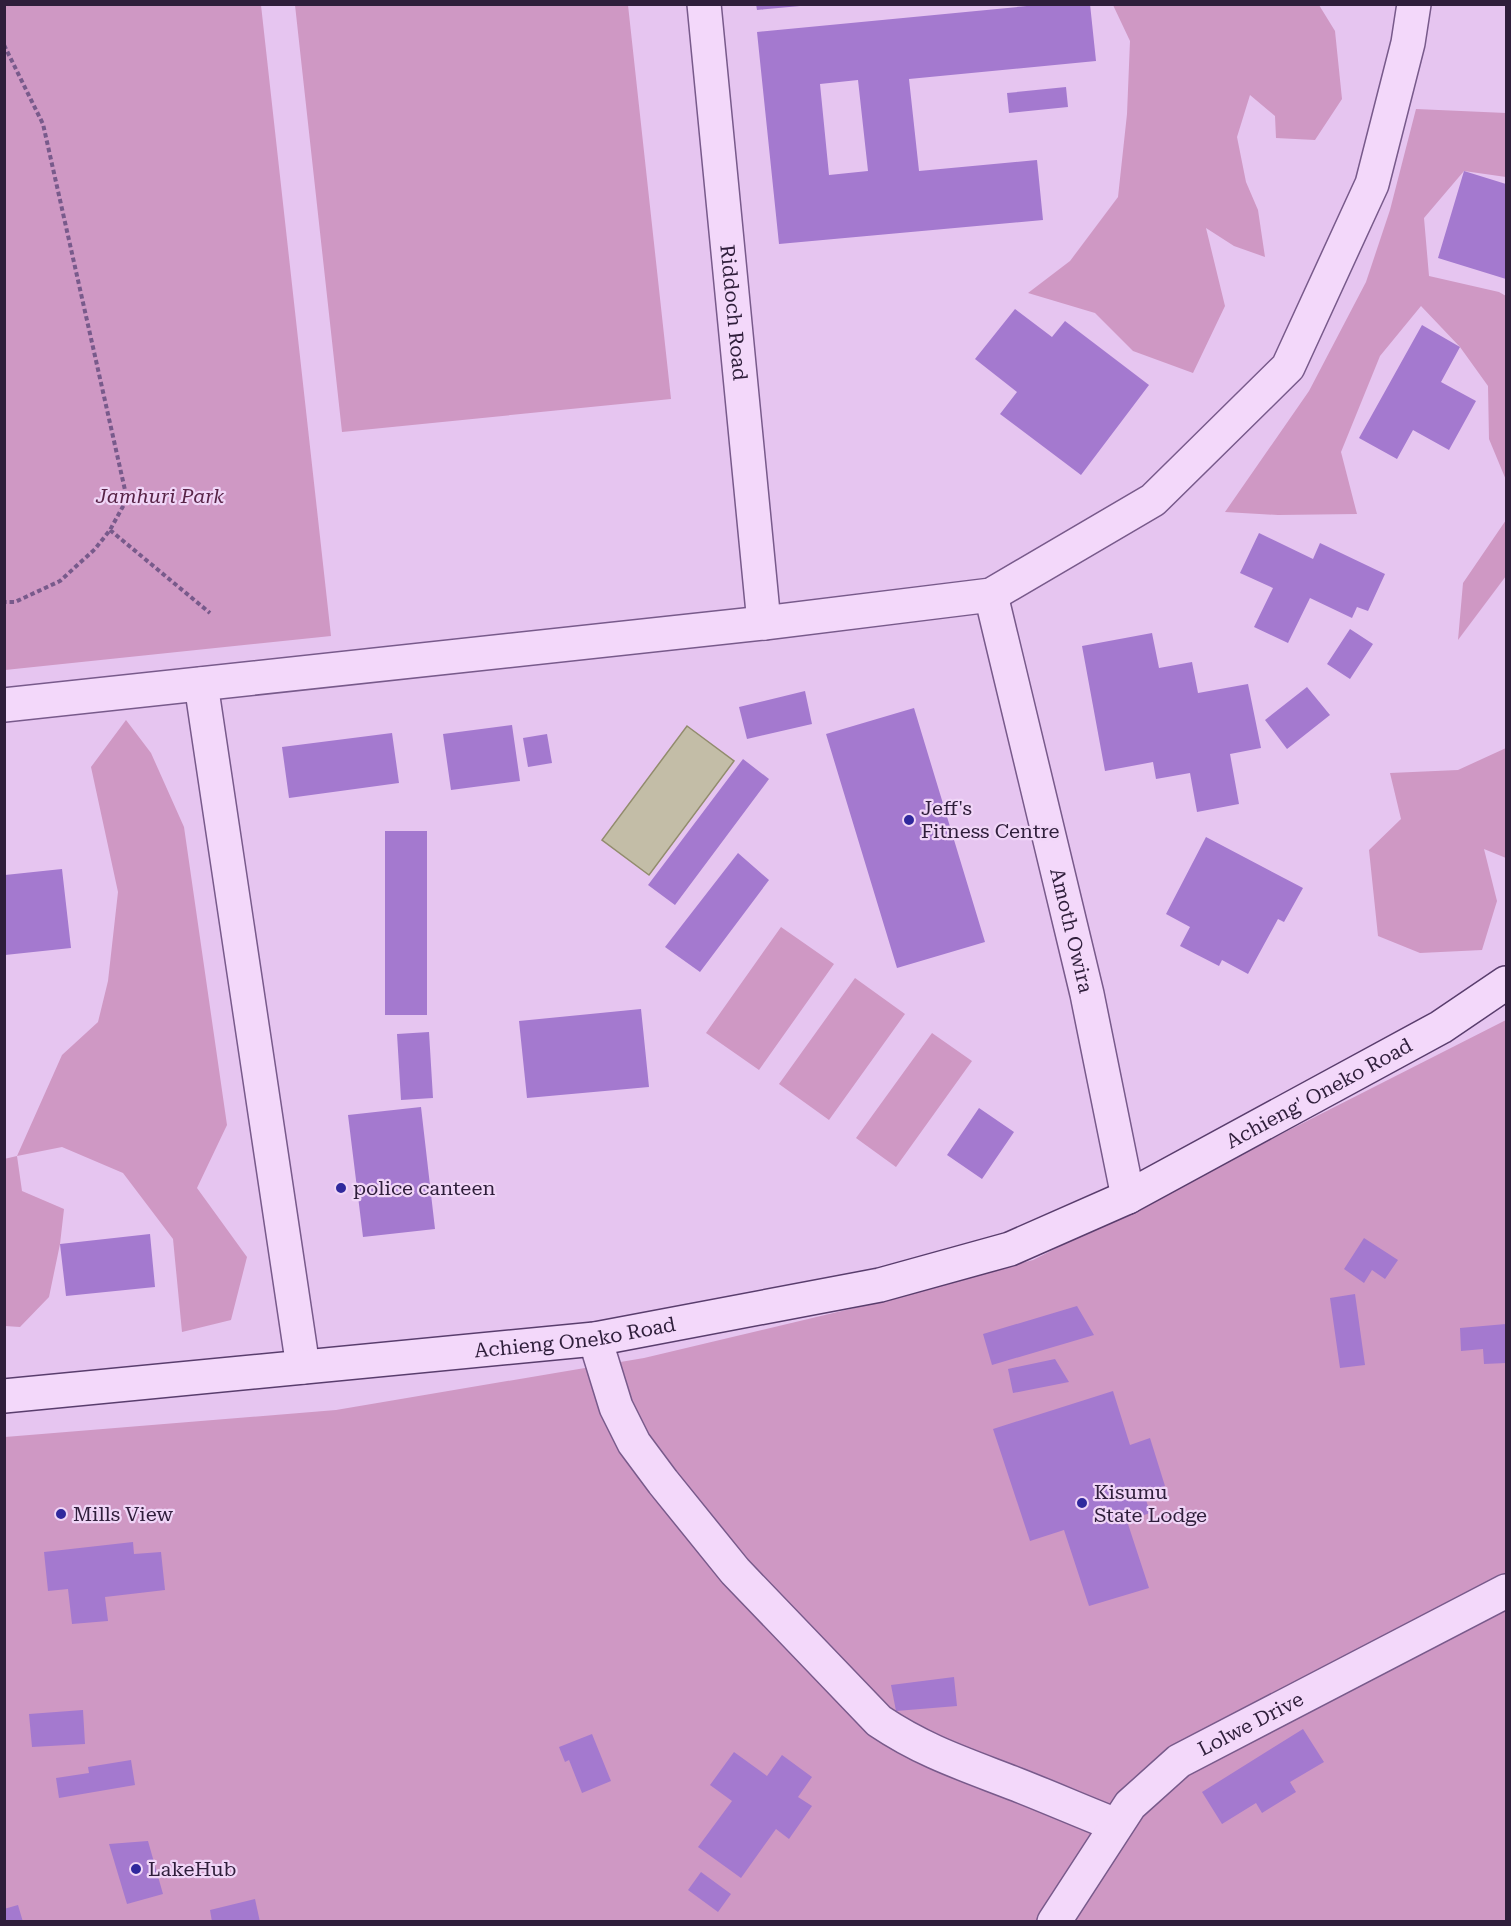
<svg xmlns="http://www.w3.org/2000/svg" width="1511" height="1926" font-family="'Roboto Serif',serif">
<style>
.green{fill:#cf98c4}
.water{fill:#c3bda7;stroke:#928c6d;stroke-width:1.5}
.building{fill:#a479cf;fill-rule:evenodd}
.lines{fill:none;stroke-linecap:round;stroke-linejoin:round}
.minor-casing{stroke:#785a8b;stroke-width:36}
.secondary-casing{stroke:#593d6d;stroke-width:36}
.path{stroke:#785a8b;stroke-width:4;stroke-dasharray:4.5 3;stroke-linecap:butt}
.minor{stroke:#f3d8fa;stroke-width:33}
.secondary{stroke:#f3d8fa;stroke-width:33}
.poi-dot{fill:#30289d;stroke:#f0d5f7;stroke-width:2}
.labels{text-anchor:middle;stroke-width:4.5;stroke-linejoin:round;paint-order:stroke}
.street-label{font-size:20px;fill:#2f1e3b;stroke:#f0d5f7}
.park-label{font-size:20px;font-style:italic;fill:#582447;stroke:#f0d5f7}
.poi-label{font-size:20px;fill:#2f1e3b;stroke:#f0d5f7;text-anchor:start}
</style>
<rect width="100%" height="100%" fill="#e6c5f0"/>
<!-- green -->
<path class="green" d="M4,5H261L331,636L5,670Z
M295,5H628L671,399L342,432Z
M1113,5H1319L1335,31L1342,99L1315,140L1276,138L1275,116L1250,95L1237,137L1246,182L1258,210L1265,257L1234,246L1206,228L1225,306L1193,373L1133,351L1095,313L1028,293L1070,261L1118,197L1127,114L1130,41Z
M1416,109L1506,113V177L1464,171L1424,218L1429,276L1499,292L1506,296V480L1489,439L1488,386L1460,347L1421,306L1380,356L1341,452L1357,514L1278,515L1225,512L1309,391L1366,282L1390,210Z
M1506,520V576L1458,640L1463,583Z
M126,720L151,753L184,827L227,1125L197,1188L247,1257L231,1320L182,1332L173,1239L123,1173L62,1147L17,1156L22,1191L64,1209L60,1244L49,1297L20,1327L5,1326L4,1159L17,1156L62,1055L98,1022L108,981L118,892L91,767Z
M1506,748V858L1484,849L1497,901L1482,950L1420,953L1378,936L1369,850L1401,819L1390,773L1458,770Z
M781,927L834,964L759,1070L706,1033Z
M855,978L905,1014L829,1120L779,1084Z
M1506,1020V1921L5,1922V1437L336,1410L644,1358L871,1304L1033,1260Z
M932,1033L972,1061L896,1167L856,1138Z"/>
<!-- water -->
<path class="water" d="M687,726L734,761L649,875L602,840Z"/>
<!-- building -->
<path class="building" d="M756,4H800V6L757,10Z
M1048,4H1090L1096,61L909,79L919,171L1037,160L1043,220L779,244L757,32ZM858,80L868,171L829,175L820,84Z
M1066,87L1068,107L1009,113L1007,93Z
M1464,171L1506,184V279L1438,258Z
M1015,309L1052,337L1065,321L1149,385L1081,475L1000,414L1017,392L975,359Z
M1422,325L1460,347L1441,382L1476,401L1449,450L1413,430L1397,459L1359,438Z
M1259,533L1313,559L1320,543L1385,574L1368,611L1357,607L1352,618L1310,598L1288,643L1254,627L1273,588L1240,573Z
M1350,629L1373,644L1350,679L1327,664Z
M1152,633L1159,668L1192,662L1198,693L1248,684L1261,748L1230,754L1239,804L1197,812L1190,773L1156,779L1153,762L1105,771L1082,646Z
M1307,687L1330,715L1287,749L1265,720Z
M805,691L812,724L747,739L739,707Z
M914,708L985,942L897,968L826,734Z
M512,725L520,781L451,790L443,734Z
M392,733L399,783L289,798L282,747Z
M547,734L552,763L528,767L523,738Z
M743,759L769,779L675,905L648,885Z
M385,831H427V1015H385Z
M1206,837L1303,888L1284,922L1278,919L1248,974L1222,960L1219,966L1180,946L1190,927L1166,914Z
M738,853L769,880L700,972L665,947Z
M62,869L71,948L5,955V875Z
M641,1009L649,1087L527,1098L519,1021Z
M429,1032L433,1098L401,1100L397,1034Z
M421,1107L435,1229L363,1237L348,1115Z
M979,1108L1014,1132L982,1179L947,1155Z
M150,1234L155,1287L66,1296L60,1244Z
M1364,1238L1398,1260L1385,1279L1372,1270L1364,1283L1344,1269Z
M1355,1294L1365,1365L1340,1368L1330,1298Z
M1077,1306L1094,1335L992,1365L983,1334Z
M1506,1324V1363L1484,1364L1483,1349L1461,1351L1460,1328Z
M1055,1359L1069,1382L1013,1393L1008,1369Z
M1113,1391L1130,1445L1150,1438L1165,1486L1144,1493L1150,1513L1127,1521L1149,1588L1089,1606L1064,1530L1030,1541L993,1429Z
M133,1542L134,1554L161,1552L165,1590L105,1597L108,1621L72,1624L68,1589L48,1591L44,1552Z
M954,1677L957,1706L896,1711L891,1685Z
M83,1710L85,1744L32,1747L29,1714Z
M1303,1729L1324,1762L1290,1782L1296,1792L1262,1813L1256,1803L1222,1824L1202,1792Z
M592,1734L611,1781L582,1793L569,1760L565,1762L559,1747Z
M734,1752L767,1776L782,1755L812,1777L798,1797L812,1806L789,1839L776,1829L741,1878L698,1847L732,1801L710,1785Z
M131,1760L135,1785L59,1798L56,1778L89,1773L88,1767Z
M148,1841L163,1894L127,1904L109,1844Z
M701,1872L731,1894L718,1912L688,1890Z
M255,1899L260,1922H212L210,1910Z
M18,1905L23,1922H4V1909Z"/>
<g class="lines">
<!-- minor casing -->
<g class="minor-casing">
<g id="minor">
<path id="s1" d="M704,4L764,623"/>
<path id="s2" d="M991,595L1087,994L1128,1197"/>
<path d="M201,684L303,1367"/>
<path d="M4,705L764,623L991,595L1153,500L1288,367L1372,184L1408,43L1414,4"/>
<path d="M595,1339L616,1407L634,1443L663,1482L735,1571L879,1721C925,1752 967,1765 1018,1785C1051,1798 1083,1812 1116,1825"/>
<path id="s3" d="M1054,1922L1130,1805L1179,1761L1506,1591"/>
</g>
</g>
<!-- secondary casing -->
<g class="secondary-casing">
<g id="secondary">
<path id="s4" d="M4,1396L595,1339L880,1285L1010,1249L1128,1197L1441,1027L1506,983"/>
</g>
</g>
<!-- path -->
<path class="path" d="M4,45L43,124L127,499L110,530L95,549L60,581L15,602H4
M110,530L210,613"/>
<!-- minor -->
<use href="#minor" class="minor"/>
<!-- secondary -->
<use href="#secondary" class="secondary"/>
</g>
<!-- markers -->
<g class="poi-dot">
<circle cx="909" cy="820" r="6"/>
<circle cx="341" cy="1188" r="6"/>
<circle cx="1082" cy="1503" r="6"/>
<circle cx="61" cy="1514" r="6"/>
<circle cx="136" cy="1869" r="6"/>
</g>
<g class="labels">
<!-- street labels -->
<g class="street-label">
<text dy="7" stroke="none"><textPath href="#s1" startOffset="310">Riddoch Road</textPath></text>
<text dy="7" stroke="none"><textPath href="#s2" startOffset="345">Amoth Owira</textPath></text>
<text dy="7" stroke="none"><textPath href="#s4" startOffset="1365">Achieng' Oneko Road</textPath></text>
<text dy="7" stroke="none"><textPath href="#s4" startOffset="574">Achieng Oneko Road</textPath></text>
<text dy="7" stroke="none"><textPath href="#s3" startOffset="286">Lolwe Drive</textPath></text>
</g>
<!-- park labels -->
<g class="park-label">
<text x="160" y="503">Jamhuri Park</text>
</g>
<!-- poi labels -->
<g class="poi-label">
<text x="921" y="815">Jeff's<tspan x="921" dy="23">Fitness Centre</tspan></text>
<text x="353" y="1195">police canteen</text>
<text x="1094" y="1499">Kisumu<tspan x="1094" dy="23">State Lodge</tspan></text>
<text x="73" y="1521">Mills View</text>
<text x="148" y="1876">LakeHub</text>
</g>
</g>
<!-- border -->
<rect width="1511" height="1926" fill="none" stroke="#2f1e3b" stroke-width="12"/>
</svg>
